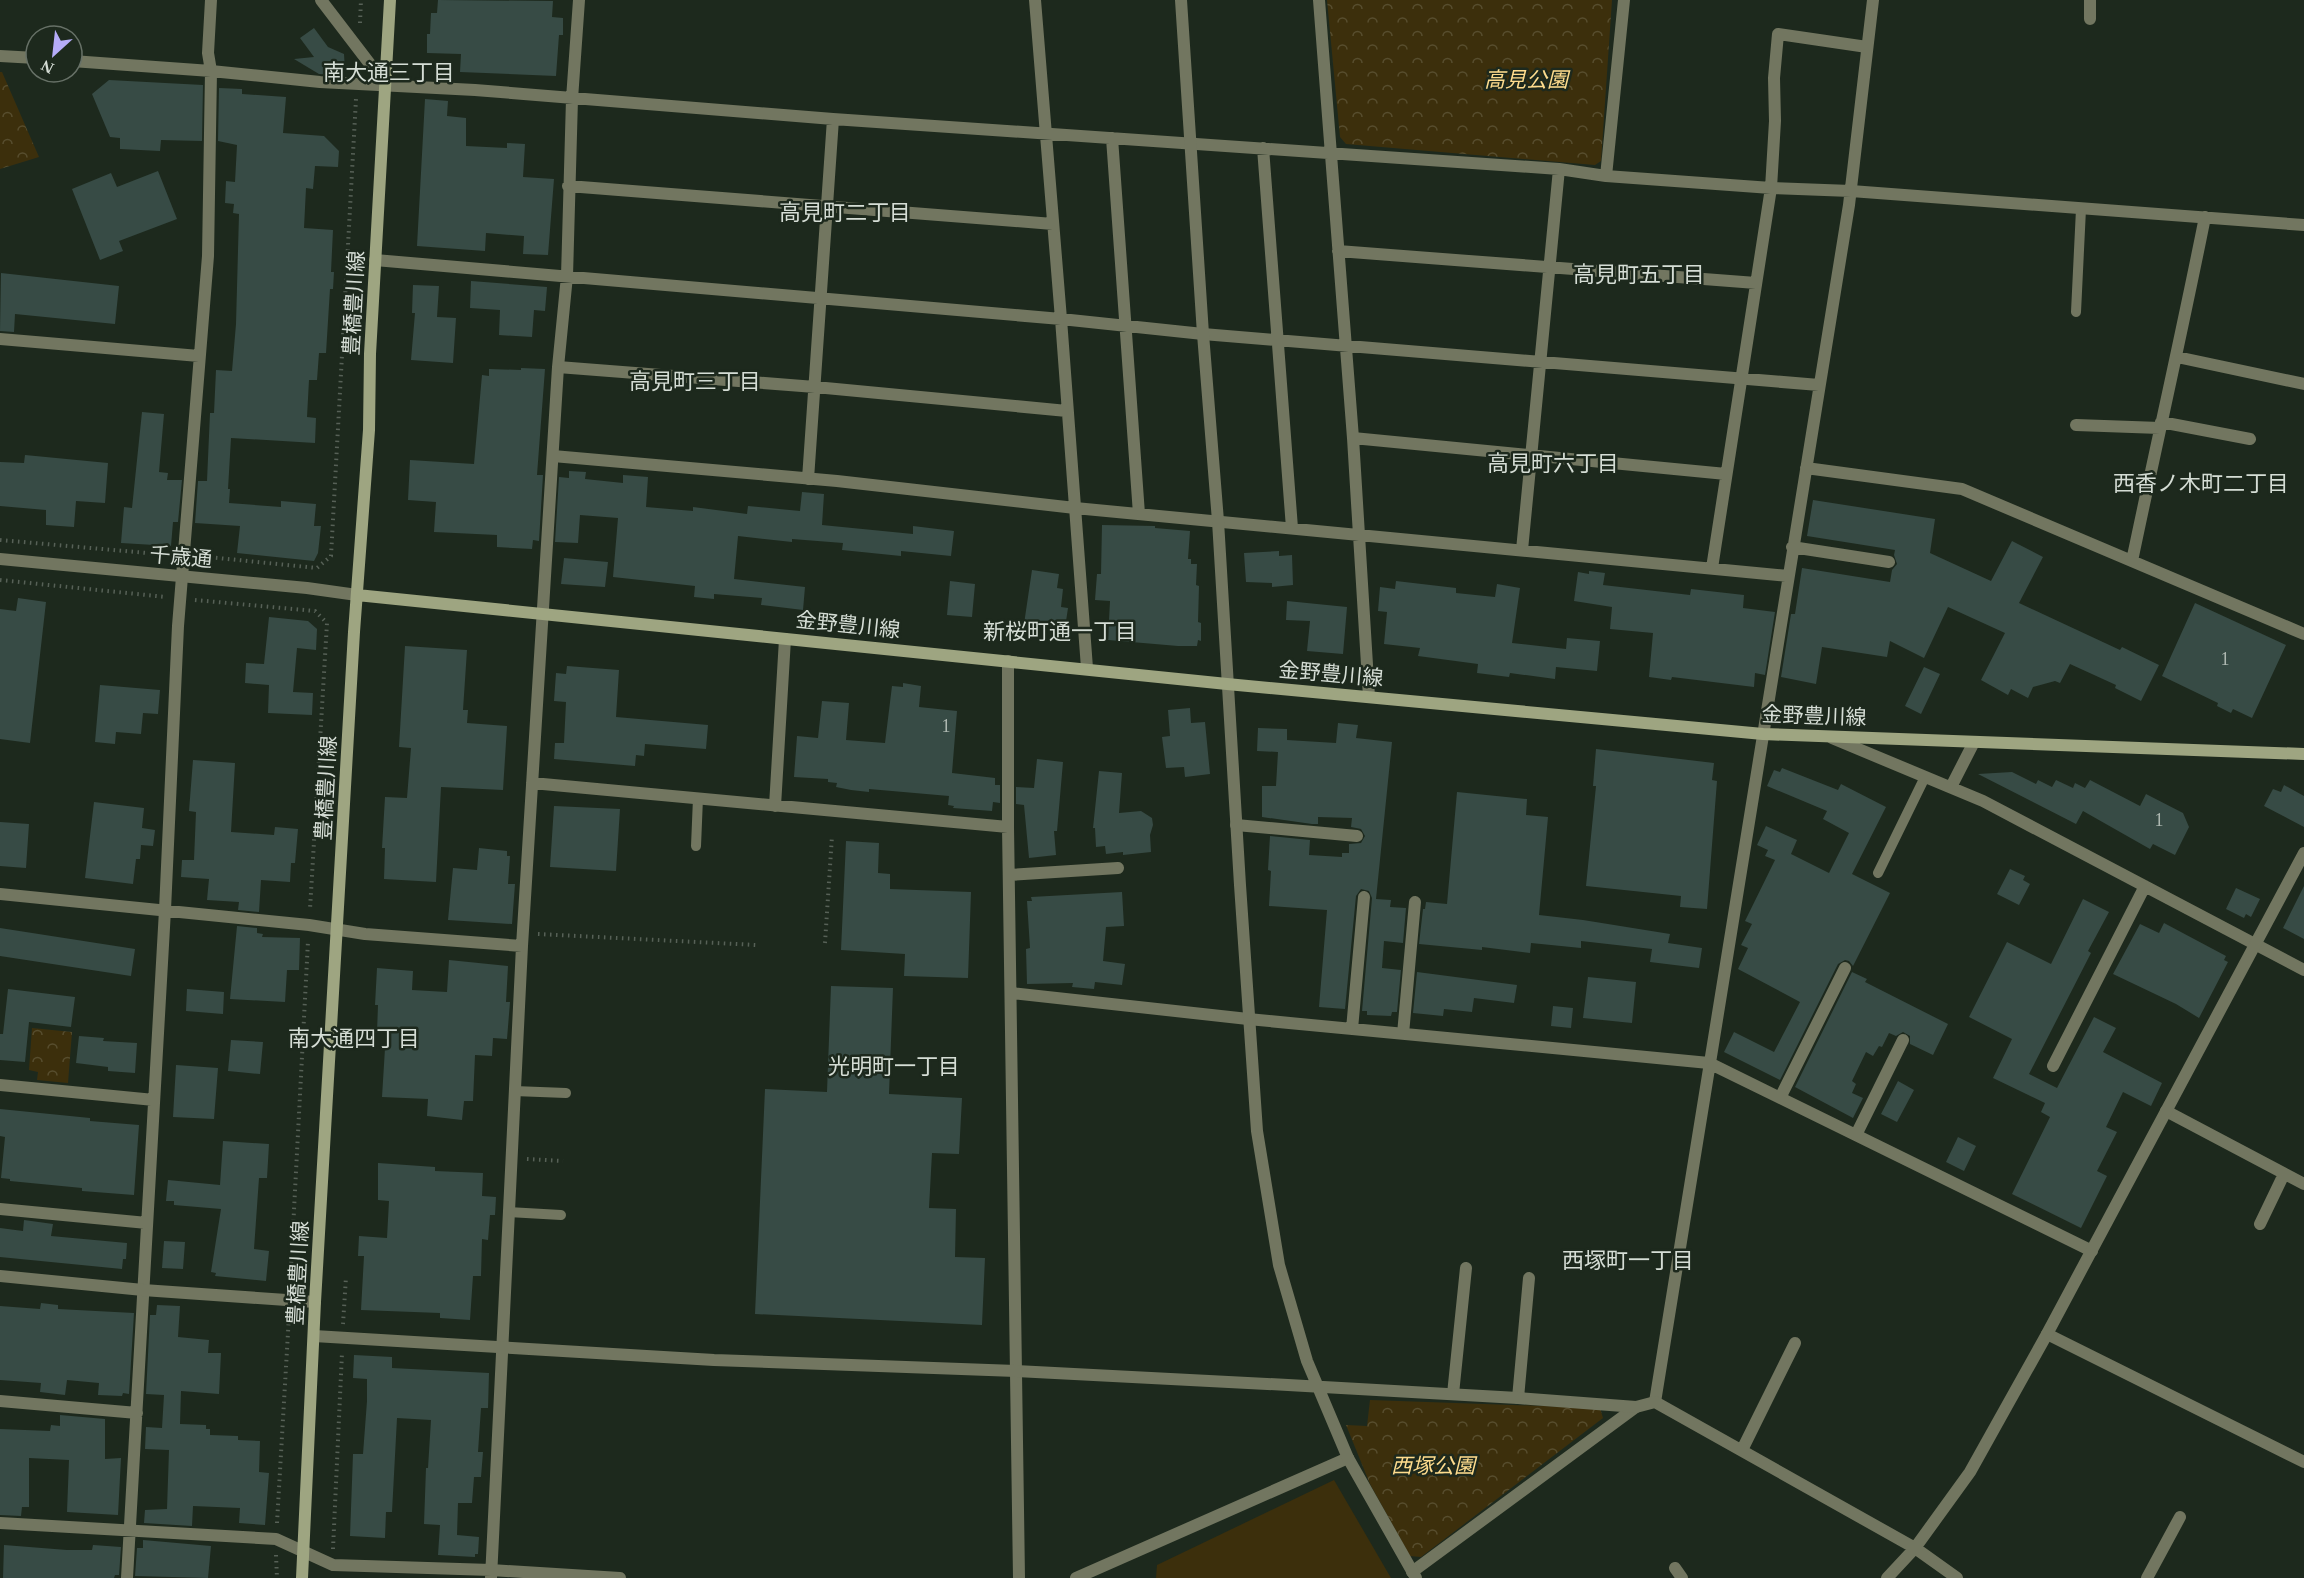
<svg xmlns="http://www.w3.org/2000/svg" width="2304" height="1578" font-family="'Times New Roman','Noto Sans JP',serif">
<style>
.park{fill:url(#park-crowns)}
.pitch{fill:#3c2f0c}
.building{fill:#374b45}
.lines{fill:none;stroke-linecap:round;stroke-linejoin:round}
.path{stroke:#576157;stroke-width:4;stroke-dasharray:1.5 4.5;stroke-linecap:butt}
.service{stroke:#727660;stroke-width:10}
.minor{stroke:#727660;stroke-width:12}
.tertiary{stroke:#727660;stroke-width:12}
.secondary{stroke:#9ea581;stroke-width:12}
.labels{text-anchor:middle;stroke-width:5;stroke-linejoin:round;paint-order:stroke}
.number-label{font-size:18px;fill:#aeb8b1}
.park-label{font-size:21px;font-style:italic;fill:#fedc8d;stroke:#1d291d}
.street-label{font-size:21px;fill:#d5ddd5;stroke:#1d291d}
.neighbourhood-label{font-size:22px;fill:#d5ddd5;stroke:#1d291d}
</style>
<defs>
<pattern id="park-crowns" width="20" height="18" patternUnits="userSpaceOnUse" patternTransform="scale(1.5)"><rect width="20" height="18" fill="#3c2f0c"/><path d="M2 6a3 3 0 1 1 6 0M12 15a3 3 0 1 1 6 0" fill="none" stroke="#574d2e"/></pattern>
</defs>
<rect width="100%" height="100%" fill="#1d291d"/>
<!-- park -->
<path class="park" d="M1327,0H1612L1601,161L1595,165L1346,144L1340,137Z
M0,72H2L39,157L0,169Z
M32,1028L72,1032L68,1083L37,1080L38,1072L29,1070Z
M1370,1400L1600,1408L1603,1418L1421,1557L1410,1556L1370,1484L1346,1425L1367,1426Z"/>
<!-- pitch -->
<path class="pitch" d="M1334,1480L1391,1578H1156L1157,1565Z"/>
<!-- building -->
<path class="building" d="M438,0L553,1L552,17L563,18V35H559L556,76L460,72L461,54L427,53V34H430L431,13H437Z
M314,28L328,47L344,54L345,71L339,75L319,74L294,59L314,57L300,38Z
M109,80L203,85L202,141L161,140L160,151L120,149V138L110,137L92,94Z
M219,88L242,89V94L286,97L283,133L324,136L339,151L338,167L315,166L313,189L306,188L304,228L333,230L331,272H334L333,289H330L326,353H319L317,380H309L307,417L316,418L315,443L231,438L228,489H230L229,503L281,507V501L316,504L314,526H321L318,553L314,561L237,553L240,526L195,523L198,481H207L210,413H214L216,370L232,371L236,324L239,214L233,213L234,204L225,203L226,181L235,182L237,145L218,141Z
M425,99L448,101L447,116L466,118V146L507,148V143L525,144L523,177L554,179L548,255L523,254L524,236L486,233L485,251L417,246Z
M158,171L177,219L119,241L123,251L100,260L72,189L111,173L117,187Z
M1,273L119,286L115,324L15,314L14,332L0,331Z
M471,281L547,287L545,311L534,310L532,337L499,335L500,310L470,308Z
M413,285L439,286L437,317L456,318L453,363L411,360L415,313H412Z
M521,368L545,369L537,475H543L539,541L533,540L532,549L497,547V535L434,532L436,502L408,500L410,460L474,464L482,375L489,376V369L521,370Z
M142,412L164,414L159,472L168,473L167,480H182L178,522H173L171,546L121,543L124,507L132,508Z
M25,455L108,463L105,503L76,501L74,527L46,525V510L0,506V462L24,463Z
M569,471L586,472L585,479L623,483V475L648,477L646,507L693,511V507L747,514L748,506L800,511L802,492L824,494L822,525L913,534V526L954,531L951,556L901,551V556L842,550L843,543L792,539V542L738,536L734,579L805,587L803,610L761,605L762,598L714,594V599L694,597L695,586L613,577L618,518L580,515L578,543L555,542L559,477L569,478Z
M1813,500L1935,519L1930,553L1991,581L2012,541L2043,557L2019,603L2120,650L2122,647L2159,665L2141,701L2115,688L2116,685L2070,664L2060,683L2055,681L2033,687L2028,698L2011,689L2008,695L1981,680L2005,633L1948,607L1924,658L1890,641L1887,657L1822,647L1816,684L1781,677L1791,614H1795L1802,568L1890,582L1892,570L1897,564L1894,555L1895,550L1807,536Z
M1102,525L1155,526V528L1190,531L1188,559H1191V564H1197L1196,585L1199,586L1198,622L1201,623V641L1198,640L1197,646H1178L1108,640L1110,601L1095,600L1097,574H1101Z
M1279,551V556L1292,555L1293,585L1272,587V583L1246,582L1244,553Z
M564,558L608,562L605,587L561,584Z
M1032,570L1059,574L1057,588L1063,589L1061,607L1068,608L1065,628L1024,624Z
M1589,571L1605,573L1603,585L1690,595L1691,589L1744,595L1743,608L1775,612L1765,675L1755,673L1754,687L1672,677L1671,680L1649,677L1653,633L1610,629L1612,607L1574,601L1578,572L1589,574Z
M950,581L975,584L972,617L947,615Z
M1396,581L1456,588V593L1495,597L1497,584L1520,588L1512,643L1566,649L1567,638L1600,641L1597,671L1556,667L1555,679L1510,673L1509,677L1477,673L1478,664L1418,656L1420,648L1384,644L1387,612L1378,611L1380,587L1395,589Z
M18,598L46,602L30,743L0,739V609L16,611Z
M1287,601L1347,607L1343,654L1307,651L1310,621L1286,620Z
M2195,603L2286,645L2252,718L2233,709L2231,713L2217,706L2218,703L2162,676Z
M269,617L308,621L317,629L316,650L297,648L293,692L313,693L312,715L268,713L269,685L245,683L246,663L264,664Z
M405,646L467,650L463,710H468L467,723L507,726L503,790L441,787L436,882L384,879L385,848H382L385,797L407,798L411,748L399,747Z
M567,666L619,670L616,717L708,725L706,749L645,744L644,756L636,755L635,766L554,759L555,743H564L566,702L554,701L556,673L566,674Z
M1924,667L1940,674L1921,714L1905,706Z
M903,683L921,686L919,707L957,711L952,773L995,778V785H1000V803L993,802L992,811L953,808L954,806L948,805L949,796L869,789V792L851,790L836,787L837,783L828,782V779L794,777L797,736L818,738L822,701L849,703L846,740L885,743L892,686L903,687Z
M100,685L160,690L158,714L143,713L141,734L116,732L115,744L95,742Z
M1190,708L1191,723L1205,722L1210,774L1185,777L1184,767L1166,768L1162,737L1170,736L1168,710Z
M1338,723L1358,725L1356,738L1392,742L1376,899L1391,900L1390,907L1406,908L1403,943L1384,941L1382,968L1401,970L1397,1012H1392L1391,1016L1367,1015V1011H1362L1372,898L1369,891L1361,889L1356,896L1345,1009L1319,1007L1327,910L1269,906L1271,871L1268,870L1270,836L1310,840L1309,855L1342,857V853H1349V844L1361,843L1365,836L1361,829L1351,827L1352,818L1318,817V824H1312L1262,817V786H1276L1278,752L1257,751L1258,728L1287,729V740L1336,743Z
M1596,749L1714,763L1712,780L1717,781L1707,909L1680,907L1681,896L1586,886L1596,786H1593Z
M1037,759L1063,762L1057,831H1054L1056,855L1029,858L1024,805L1016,804V787L1034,788Z
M193,760L235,763L231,832L274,835L275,827L298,829L295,863H291L290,882L261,880L259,912L238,910L239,902L207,900L209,879L181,877L182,860H194L196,812L189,811Z
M1782,768L1838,790L1841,784L1886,807L1852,874L1890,893L1853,966L1849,961L1845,960L1838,964L1780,1080L1724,1052L1734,1032L1774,1052L1800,1002L1738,969L1748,948L1741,945L1752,924L1745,921L1775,860L1765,856L1768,850L1757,845L1766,826L1797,840L1791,854L1829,873L1849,833L1823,819L1827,811L1767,786L1774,770L1780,772Z
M1099,771L1122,773L1119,813L1141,811L1152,818L1153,825L1150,835L1151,852L1123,855V852L1106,854L1105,846L1096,847L1095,828H1093Z
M2012,772L2036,784L2038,780L2052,787L2056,780L2073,788L2075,783L2085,788L2090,780L2140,806L2146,794L2183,813L2189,827L2175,855L2153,844L2150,849L2083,811L2076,824L1978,774Z
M2284,785L2304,796V827L2264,806L2273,789L2281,792Z
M1457,792L1527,799L1526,815L1548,817L1539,915L1583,920L1670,934L1668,943L1702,948L1699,968L1650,962L1652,949L1581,941V948L1531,943L1530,953L1482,947V950L1419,944L1423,909H1425L1426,902L1447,904Z
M94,802L144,808L142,828L155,830L153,846L141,845L140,859H136L133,884L85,878Z
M554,806L620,809L616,871L550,867Z
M0,822L29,824L26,868L0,866Z
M846,841L879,843L878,873L890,874V889L971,892L968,978L904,976L905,954L841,950Z
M479,848L507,851V856H510L508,884H515L512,924L448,920L453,868L477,870Z
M2010,869L2025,876L2023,880L2030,884L2019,905L1997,894Z
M2304,886V939L2283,928Z
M2236,888L2260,899L2251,917L2246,914L2244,918L2226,909Z
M1122,892L1124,926L1106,927L1103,961L1125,964L1122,985L1095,982L1094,989L1072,987L1073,983L1027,984L1026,949L1030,948L1027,901H1032L1031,897Z
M2083,899L2109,912L2088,951L2091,953L2029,1074L2057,1088L2094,1017L2116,1028L2103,1052L2162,1083L2151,1106L2123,1092L2106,1127L2117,1132L2097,1171L2107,1176L2081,1228L2012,1194L2050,1117L2041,1112L2045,1103L1993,1078L2012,1039L1969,1017L2007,942L2051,964Z
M2164,923L2226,956L2224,960L2228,962L2199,1018L2176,1004L2113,974L2140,924L2159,933Z
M237,926L257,928V933L263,934L262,937L300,938L299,970H287L285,1002L230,999Z
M0,928L135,949L131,976L0,956Z
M449,960L508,966L506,1002H510L507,1039L493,1038L492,1056L475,1055L473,1101H464L462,1120L427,1116L428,1099L382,1097L386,1032H377L378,1005H375L377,968L413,971L412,990L447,992Z
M1417,972L1517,985L1514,1003L1474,998L1472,1012L1444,1009L1443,1016L1413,1013Z
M1852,972L1867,979L1865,982L1948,1024L1933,1055L1910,1044V1036L1903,1032L1896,1036L1889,1033L1882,1047L1879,1046L1873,1056L1866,1052L1852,1081L1856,1084L1852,1093L1863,1098L1853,1118L1795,1087Z
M1588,977L1636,982L1632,1023L1583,1018Z
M831,986L893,988L889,1094L962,1098L959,1154L932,1153L929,1208L956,1209L955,1257L985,1258L982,1325L755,1314L765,1089L827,1092Z
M8,989L75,997L71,1027L29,1022L25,1062L0,1060V1034H3Z
M187,989L224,992L223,1014L186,1011Z
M1553,1006L1573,1008L1571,1028L1551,1026Z
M79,1036L104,1038L103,1041L137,1043L135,1073L108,1071V1067L76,1063Z
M231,1040L263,1042L260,1074L228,1071Z
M176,1065L218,1068L214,1119L173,1117Z
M1898,1081L1914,1090L1897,1122L1881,1114Z
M0,1109L90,1118V1121L139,1125L134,1195L82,1191V1188L10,1181V1179L1,1178L5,1137L0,1136Z
M1958,1137L1976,1146L1964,1171L1946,1162Z
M223,1141L269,1144L267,1178H259L254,1249L269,1251L266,1281L215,1276L216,1273L211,1272L221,1209L174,1205V1201H166L168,1180L220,1185Z
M378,1163L435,1167V1171L483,1173L482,1196L496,1197L495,1215H490L488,1240L482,1239L481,1276H473L470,1320L440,1318V1313L361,1310L364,1256H358L359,1236L387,1238L389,1201L378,1200Z
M24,1220L53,1224L51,1236L127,1243L126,1259H123L122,1269L0,1257V1228L23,1231Z
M164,1241L185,1242L183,1269L162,1268Z
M41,1303L58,1305V1309L134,1313L129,1394L123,1393L122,1396L98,1395L99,1383L67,1380L65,1395L40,1392L41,1383L0,1380V1306L40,1309Z
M157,1305L180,1306L178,1337L209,1340L208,1353H221L219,1394L181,1391L180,1424L206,1425V1429H210V1435L238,1436V1440L260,1441L259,1472L269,1473L265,1525L239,1523L240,1508L193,1506L192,1526L144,1523L145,1510L167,1509L169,1450L145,1449L146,1427L162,1428L164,1395L146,1394L150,1315H156Z
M354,1355L392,1357V1368L489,1373L488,1408H481L478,1452H483L481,1477H474L472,1503H458L457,1535L479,1537L478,1554H475V1557L438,1555L440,1525L424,1524L426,1468H428L431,1420L397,1418L392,1512H386L385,1538L350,1536L353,1454H363L367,1401V1379L353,1378Z
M60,1415L105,1419V1459L121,1458L118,1515L67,1512L69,1460L29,1458V1507H22L21,1516L0,1515V1429L50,1431L51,1425L60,1426Z
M143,1540L211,1546L208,1578L135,1576L137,1548H143Z
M4,1545L67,1550H92L93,1545L121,1547L119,1575H115L114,1578H3Z"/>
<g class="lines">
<!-- path -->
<path class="path" d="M360,23L361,0
M0,540L170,555
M198,556L317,568L331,556L356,99
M0,580L166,597
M195,600L315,611L327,623L310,909
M538,934L756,945
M825,943L832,836
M527,1159L563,1161
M290,1287L308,941
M343,1324L346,1277
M277,1523L289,1315
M333,1549L342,1353
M276,1555L277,1578"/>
<!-- service -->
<path class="service" d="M2076,312L2081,209
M696,846L698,798
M1878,873L1925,777
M514,1091L566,1093
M508,1212L561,1215"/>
<!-- minor -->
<path class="minor" d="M321,0L386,85
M1035,0L1061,319L1087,668
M1319,0L1353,438L1369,697
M2090,19V0
M0,56L36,58
M72,61L211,71L320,82L475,90L833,119L1559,169L1606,176L1771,188L1851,191L2304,225
M1112,138L1139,514
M1263,148L1292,528
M1606,176L1624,0
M568,186L1053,224
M1338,251L1756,283
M375,260L1061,319L1203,334L1819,385
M0,339L199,356
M2177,357L2304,384
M558,367L815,387L1067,411
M2161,422L2250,439
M2076,425L2160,428
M1353,438L1726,474
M553,456L837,481L1075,508L1788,576
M1806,468L1962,489L2304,634
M808,479L833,119
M1792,547L1889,562
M1522,550L1559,169
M2132,561C2156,446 2182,332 2205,217
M1712,568L1771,188L1775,121L1774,78L1778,34L1867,47
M1008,661V827L1019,1578
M1832,738L1983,801L2304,970
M532,783L1008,827
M1951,787L1974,742
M775,806L785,639
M1236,825L1357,836
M1009,875L1118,868
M0,894L309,925L365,934L522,946
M1012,993L1248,1019L1709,1063L2092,1251
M1352,1029L1364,897
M1403,1034L1415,902
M2053,1066L2145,886
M0,1085L154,1100
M1780,1098L1845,968
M2166,1111L2304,1184
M1856,1135L1903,1040
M0,1209L147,1223
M2260,1224L2284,1174
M2047,1334L2304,1462
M1453,1394L1466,1268
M1518,1398L1529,1278
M0,1401L137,1413
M1655,1402L1849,205L1873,0
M0,1523L276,1539L333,1565L491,1570L620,1578
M1412,1572L1636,1407
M127,1578L165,910L178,626L208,256L211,71L208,53L211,0
M491,1578L522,946L558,367L567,276L572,99L579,0
M1076,1578L1348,1458
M2147,1578L2180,1517"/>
<!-- tertiary -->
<path class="tertiary" d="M1181,0L1203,334L1218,521L1240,885L1257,1131L1279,1265L1307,1361L1348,1458L1416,1578
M0,559L307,588L357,595
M0,1276L143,1290L315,1302
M314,1336L714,1360L1016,1371L1288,1385L1518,1398L1636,1407L1655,1402L1915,1548L1957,1578
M1742,1450L1795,1343
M1675,1568L1682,1578
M1887,1578L1915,1548L1970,1472L2047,1334L2304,853"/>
<!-- secondary -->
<path class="secondary" d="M357,595L1227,684L1763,734L2304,754
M302,1578L315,1302L354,632L369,430L370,354L390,0"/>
</g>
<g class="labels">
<!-- number labels -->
<g class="number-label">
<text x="2225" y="665">1</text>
<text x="946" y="732">1</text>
<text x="2159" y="826">1</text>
</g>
<!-- park labels -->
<g class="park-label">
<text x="1526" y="87">高見公園</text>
<text x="1433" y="1473">西塚公園</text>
</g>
<!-- street labels -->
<g class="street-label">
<text transform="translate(354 303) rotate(-87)" y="7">豊橋豊川線</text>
<text transform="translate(181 557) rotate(5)" y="7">千歳通</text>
<text transform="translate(848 625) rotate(6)" y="7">金野豊川線</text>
<text transform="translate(1331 674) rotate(5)" y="7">金野豊川線</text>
<text transform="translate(1814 716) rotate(2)" y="7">金野豊川線</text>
<text transform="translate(326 788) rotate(-87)" y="7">豊橋豊川線</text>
<text transform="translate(298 1273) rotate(-87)" y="7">豊橋豊川線</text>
</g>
<!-- neighbourhood labels -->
<g class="neighbourhood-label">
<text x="389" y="80">南大通三丁目</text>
<text x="845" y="220">高見町二丁目</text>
<text x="1639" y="282">高見町五丁目</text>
<text x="695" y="389">高見町三丁目</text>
<text x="1553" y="471">高見町六丁目</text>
<text x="2201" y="491">西香ノ木町二丁目</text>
<text x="1060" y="639">新桜町通一丁目</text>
<text x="354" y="1046">南大通四丁目</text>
<text x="894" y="1074">光明町一丁目</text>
<text x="1628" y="1268">西塚町一丁目</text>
</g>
</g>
<!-- north arrow -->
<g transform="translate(54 54) rotate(207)"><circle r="28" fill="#1d291d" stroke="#677167" stroke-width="1.5"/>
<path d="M0-4.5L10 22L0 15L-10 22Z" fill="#b5acf8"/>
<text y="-9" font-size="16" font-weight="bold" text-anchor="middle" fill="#d5ddd5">N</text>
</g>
</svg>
